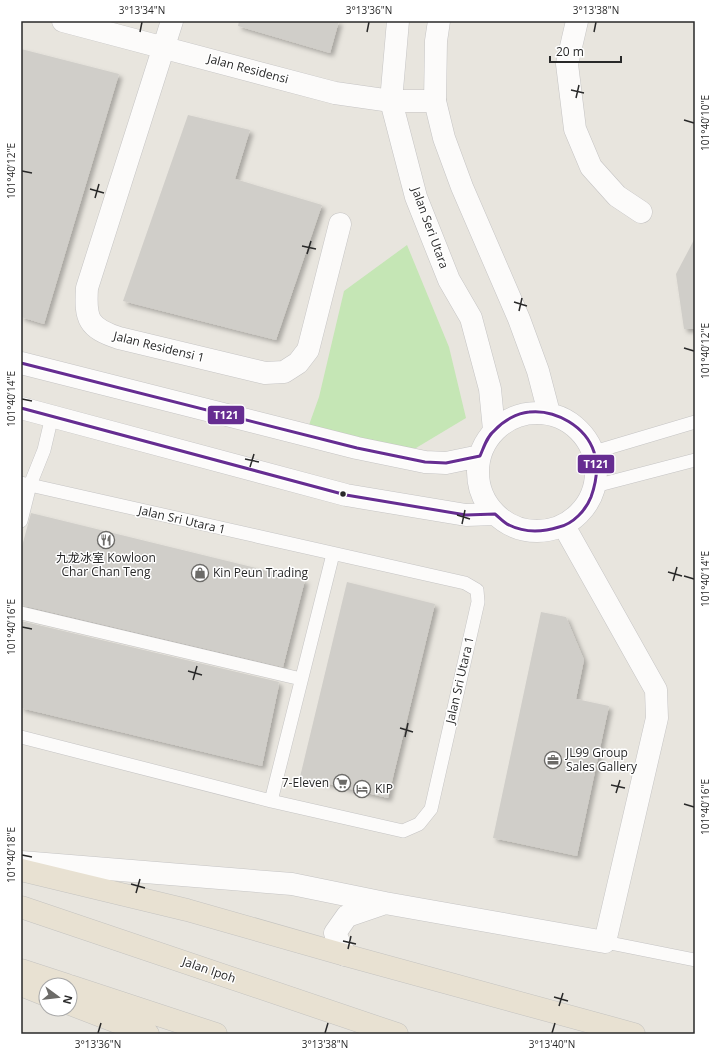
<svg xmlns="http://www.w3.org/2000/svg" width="716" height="1055" font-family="'Open Sans','Noto Sans SC',sans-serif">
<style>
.green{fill:#c5e6b5}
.building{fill:#d0cec9;filter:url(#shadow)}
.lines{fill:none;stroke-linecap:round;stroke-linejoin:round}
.service-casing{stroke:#c5c4c4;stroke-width:14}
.minor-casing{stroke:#c5c4c4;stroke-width:23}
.tertiary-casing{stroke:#c5c4c4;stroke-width:23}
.trunk-casing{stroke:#c4c3c0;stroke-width:23}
.service{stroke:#fcfbfa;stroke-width:13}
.minor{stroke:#fcfbfa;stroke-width:22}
.tertiary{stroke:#fcfbfa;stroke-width:22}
.trunk{stroke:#e8e1d2;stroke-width:22}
.bus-1-casing{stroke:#fff;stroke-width:6}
.bus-1{stroke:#662d91;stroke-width:3}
.ticks{fill:none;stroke:#292929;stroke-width:1.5}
.bus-dot{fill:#292929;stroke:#fff;stroke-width:1.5}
.labels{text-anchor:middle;stroke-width:3;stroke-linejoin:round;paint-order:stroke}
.street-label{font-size:12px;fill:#292929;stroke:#fff}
.poi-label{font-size:12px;fill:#292929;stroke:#fff;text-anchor:start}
.line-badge{stroke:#fff;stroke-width:1.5}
.badge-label{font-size:11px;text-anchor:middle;font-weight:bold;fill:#fff}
.neatline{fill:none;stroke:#292929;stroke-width:1.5}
.ticks-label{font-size:10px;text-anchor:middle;fill:#292929}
</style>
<defs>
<filter id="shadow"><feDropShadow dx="3.5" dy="3.5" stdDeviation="2" flood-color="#0004"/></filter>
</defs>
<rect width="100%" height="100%" fill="#e8e5de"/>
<!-- green -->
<path class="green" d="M407,245L449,347L466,418L411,451L309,425L319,397L344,291Z"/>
<!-- building -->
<path class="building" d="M239,21H339L330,53L238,26Z
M21,49L119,74L44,324L21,317Z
M188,115L250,130L235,179L322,205L276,340L123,301Z
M695,238V329H684L676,274Z
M31,513L305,580L283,667L21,605V550Z
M347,582L435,604L388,798L300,777Z
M541,612L566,617L584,660L576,699L609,706L577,856L493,838Z
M21,621L279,682L278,685H279L262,766L21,708Z"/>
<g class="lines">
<!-- service casing -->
<g class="service-casing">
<path id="service" d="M594,452L695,422
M21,483L465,583L477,590L478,602L431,809L419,824L403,831L271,801L21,737
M595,486L695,460
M21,521L30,485L44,450L52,416
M21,613L301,679
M271,801L333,554
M605,942L695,960"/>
</g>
<!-- minor casing -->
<g class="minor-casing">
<path id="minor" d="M63,21L335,93L391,101H435
M172,21L87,288C85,319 88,328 119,338L265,373L284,372L298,363L308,350L340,224
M577,21L567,64L575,129L591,167L617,196L641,212
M21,862L292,884L385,903L347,916L335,933L345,955
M385,903L605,942L657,718L656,690L564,526"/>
</g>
<!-- tertiary casing -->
<g class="tertiary-casing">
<path id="tertiary" d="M398,21L391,101L416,197L449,280L471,318L490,389L494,430
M439,21L436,41L435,101L444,138L462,187L519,319L538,371L549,413
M21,363L357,448L425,462L446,463L480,456
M21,408L346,495L466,515L495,514
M478 472a59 59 0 1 1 118 0a59 59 0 1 1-118 0Z"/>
</g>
<!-- trunk casing -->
<g class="trunk-casing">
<path id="trunk" d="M21,870L187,910L345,955L634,1034
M21,907L397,1034
M21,970L67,985
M21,985L46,995
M70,986L216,1034
M70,1004L148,1034"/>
</g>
<!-- service -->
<use href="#service" class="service"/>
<!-- minor -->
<use href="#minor" class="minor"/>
<!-- tertiary -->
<use href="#tertiary" class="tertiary"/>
<!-- trunk -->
<use href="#trunk" class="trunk"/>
<!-- bus-1 casing -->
<g class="bus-1-casing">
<path id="bus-1" d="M21,363L357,448L425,462L446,463L480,456C484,447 487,436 495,430C503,421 517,413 529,412C556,409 586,427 594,452C599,467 596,483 591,497C586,510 573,524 559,527C543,532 525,533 509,525C504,523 500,518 495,514L466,515L346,495L21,408"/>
</g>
<!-- bus-1 -->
<use href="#bus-1" class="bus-1"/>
</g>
<!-- ticks -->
<path class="ticks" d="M140,32L142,22M367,32L369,22M594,32L596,22M571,90L584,93M576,98L579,85M684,120L694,123M22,171L32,173M90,189L104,193M95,198L99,184M302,246L316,249M307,254L311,241M514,302L527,306M519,311L522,298M684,348L694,351M22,399L32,401M245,459L259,462M250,467L254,454M457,515L470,519M462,524L465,510M668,572L682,576M684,576L694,579M673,581L677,567M22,627L32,629M188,671L202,675M193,680L197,666M400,728L413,732M405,737L408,723M611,785L625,788M616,793L620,780M684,804L694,807M22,855L32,857M131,884L145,888M136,893L140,879M343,941L356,944M348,949L351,936M554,997L568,1001M559,1006L563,993M98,1033L101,1023M325,1033L328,1023M552,1033L555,1023"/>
<!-- icons -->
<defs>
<g id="restaurant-ring" transform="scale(0.9)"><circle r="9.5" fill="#fff" stroke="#6c6b68" stroke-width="1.5"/><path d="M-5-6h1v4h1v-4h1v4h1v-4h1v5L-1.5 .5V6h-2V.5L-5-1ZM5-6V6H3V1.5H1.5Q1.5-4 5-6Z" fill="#6c6b68"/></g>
<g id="shop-ring" transform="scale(0.9)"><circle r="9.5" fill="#fff" stroke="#6c6b68" stroke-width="1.5"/><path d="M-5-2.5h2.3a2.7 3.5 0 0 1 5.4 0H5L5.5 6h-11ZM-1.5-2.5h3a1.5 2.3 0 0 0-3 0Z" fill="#6c6b68"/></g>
<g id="office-ring" transform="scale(0.9)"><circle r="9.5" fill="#fff" stroke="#6c6b68" stroke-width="1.5"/><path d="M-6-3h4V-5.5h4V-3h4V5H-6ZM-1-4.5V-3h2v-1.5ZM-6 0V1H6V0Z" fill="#6c6b68"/></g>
<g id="supermarket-ring" transform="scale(0.9)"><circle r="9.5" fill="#fff" stroke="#6c6b68" stroke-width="1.5"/><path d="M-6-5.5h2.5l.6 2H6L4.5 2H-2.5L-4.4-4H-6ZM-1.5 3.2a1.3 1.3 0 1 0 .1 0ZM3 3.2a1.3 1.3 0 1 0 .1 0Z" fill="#6c6b68"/></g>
<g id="hotel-ring" transform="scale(0.9)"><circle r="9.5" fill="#fff" stroke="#6c6b68" stroke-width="1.5"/><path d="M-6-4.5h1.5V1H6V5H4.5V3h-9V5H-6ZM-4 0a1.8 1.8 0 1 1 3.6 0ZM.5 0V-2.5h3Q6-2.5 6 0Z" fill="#6c6b68"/></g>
</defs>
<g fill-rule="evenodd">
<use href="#restaurant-ring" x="106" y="540"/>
<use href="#shop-ring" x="200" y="573"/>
<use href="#office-ring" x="553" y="760"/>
<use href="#supermarket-ring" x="342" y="783"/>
<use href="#hotel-ring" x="362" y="789"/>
</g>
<!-- markers -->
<circle class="bus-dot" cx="343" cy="494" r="3.5"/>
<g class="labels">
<!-- street labels -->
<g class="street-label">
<text transform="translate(248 69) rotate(15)" y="4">Jalan Residensi</text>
<text transform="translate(430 228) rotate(70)" y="4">Jalan Seri Utara</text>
<text transform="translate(159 347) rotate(14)" y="4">Jalan Residensi 1</text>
<text transform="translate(182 520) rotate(13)" y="4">Jalan Sri Utara 1</text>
<text transform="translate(460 680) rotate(-77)" y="4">Jalan Sri Utara 1</text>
<text transform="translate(209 970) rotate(19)" y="4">Jalan Ipoh</text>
</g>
<!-- poi labels -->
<g class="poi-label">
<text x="106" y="562" text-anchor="middle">九龙冰室 Kowloon<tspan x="106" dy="14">Char Chan Teng</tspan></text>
<text x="213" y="577">Kin Peun Trading</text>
<text x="566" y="757">JL99 Group<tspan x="566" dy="14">Sales Gallery</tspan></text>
<text x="329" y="787" text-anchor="end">7-Eleven</text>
<text x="375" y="793">KIP</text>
</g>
</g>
<g class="line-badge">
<rect x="207" y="405" width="38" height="20" rx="4" fill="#662d91"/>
<rect x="577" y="454" width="38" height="20" rx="4" fill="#662d91"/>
</g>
<g class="badge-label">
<text x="226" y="419">T121</text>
<text x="596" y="468">T121</text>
</g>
<!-- border -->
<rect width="716" height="1055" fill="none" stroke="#ffffff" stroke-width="44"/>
<!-- north arrow -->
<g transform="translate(58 997) rotate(105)"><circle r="19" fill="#ffffff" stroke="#a9a9a9"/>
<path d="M0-3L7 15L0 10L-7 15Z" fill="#6c6b68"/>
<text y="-6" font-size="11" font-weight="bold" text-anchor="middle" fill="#292929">N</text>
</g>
<!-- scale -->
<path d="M550 56v6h71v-6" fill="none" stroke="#292929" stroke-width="2"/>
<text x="556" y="56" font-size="12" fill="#292929" stroke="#ffffff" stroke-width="3" paint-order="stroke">20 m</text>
<rect x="22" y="22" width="672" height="1011" class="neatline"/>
<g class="ticks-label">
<text x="142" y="14">3°13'34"N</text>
<text x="369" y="14">3°13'36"N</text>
<text x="596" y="14">3°13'38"N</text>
<text transform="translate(705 123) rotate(-90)" y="4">101°40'10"E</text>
<text transform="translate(11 171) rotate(-90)" y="4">101°40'12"E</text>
<text transform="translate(705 351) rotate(-90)" y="4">101°40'12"E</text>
<text transform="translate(11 399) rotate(-90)" y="4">101°40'14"E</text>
<text transform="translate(705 579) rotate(-90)" y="4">101°40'14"E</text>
<text transform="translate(11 627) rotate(-90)" y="4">101°40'16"E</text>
<text transform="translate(705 807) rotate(-90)" y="4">101°40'16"E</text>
<text transform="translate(11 855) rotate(-90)" y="4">101°40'18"E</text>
<text x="98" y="1048">3°13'36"N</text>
<text x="325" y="1048">3°13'38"N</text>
<text x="552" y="1048">3°13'40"N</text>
</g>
</svg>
